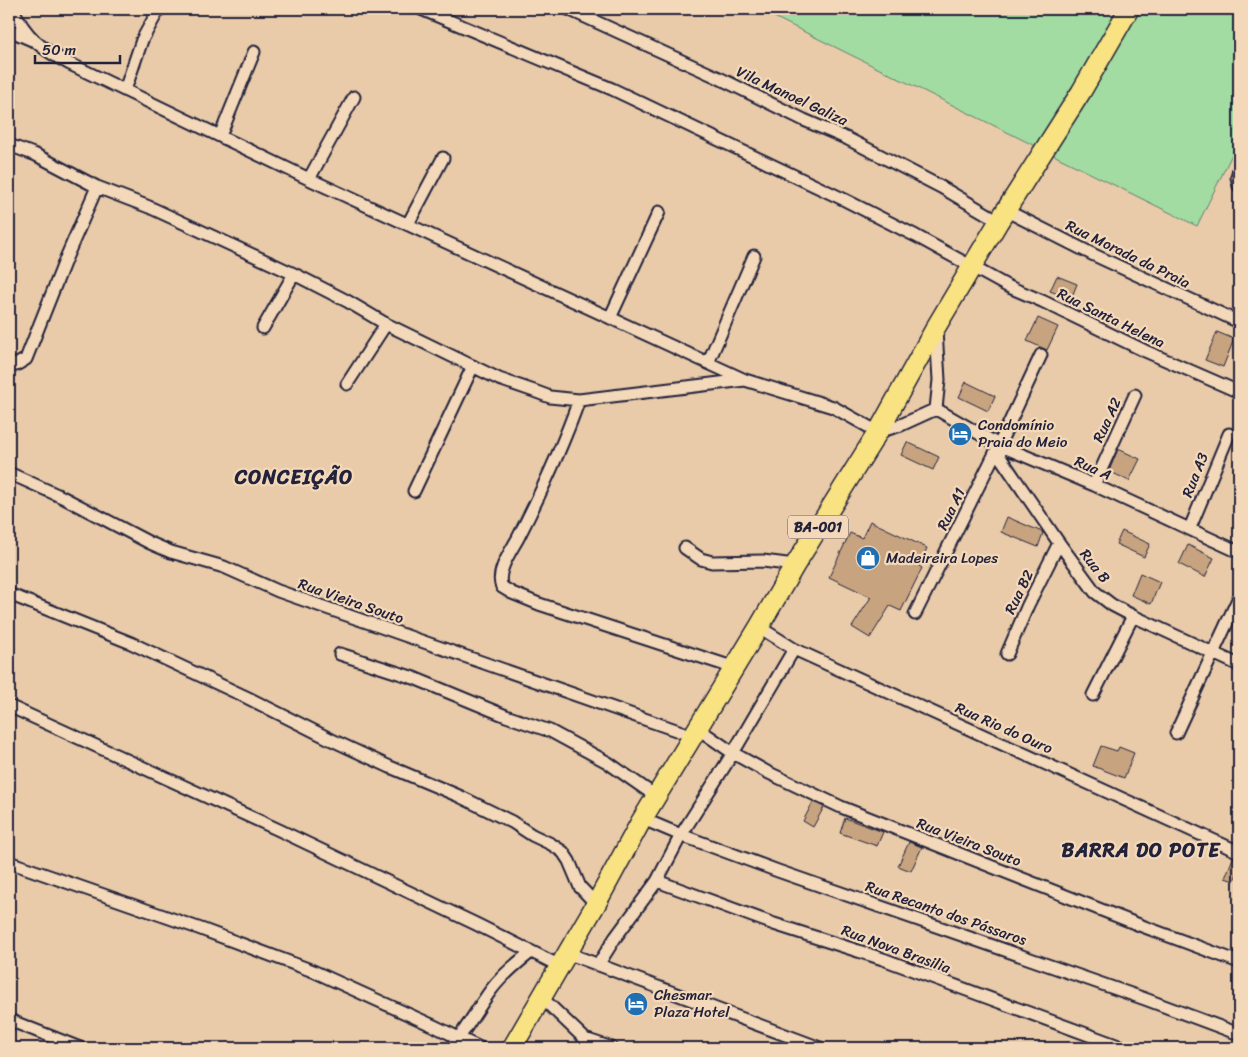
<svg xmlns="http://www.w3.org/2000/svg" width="1248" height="1057" font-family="Sriracha,sans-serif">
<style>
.green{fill:#a2dca2;stroke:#627f6e}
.building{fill:#c7a47f;stroke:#22223b}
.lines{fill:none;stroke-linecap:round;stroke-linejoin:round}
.minor-casing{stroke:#22223b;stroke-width:15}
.primary-casing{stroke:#22223b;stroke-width:22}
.minor{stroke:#f3d8ba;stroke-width:11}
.primary{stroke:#f8e281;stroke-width:19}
.labels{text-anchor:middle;stroke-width:4.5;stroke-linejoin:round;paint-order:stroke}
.shield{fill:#f3d8ba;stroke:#615961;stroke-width:1}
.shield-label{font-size:14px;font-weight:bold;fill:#22223b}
.street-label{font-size:15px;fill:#22223b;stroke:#f3d8ba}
.poi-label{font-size:15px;fill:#22223b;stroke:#f3d8ba;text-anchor:start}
.district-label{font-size:20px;font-weight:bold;letter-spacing:1px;fill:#22223b;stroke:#f3d8ba}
</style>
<rect width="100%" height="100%" fill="#e9cbaa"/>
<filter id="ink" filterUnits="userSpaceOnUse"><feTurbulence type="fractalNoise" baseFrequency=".02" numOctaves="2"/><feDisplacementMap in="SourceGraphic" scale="10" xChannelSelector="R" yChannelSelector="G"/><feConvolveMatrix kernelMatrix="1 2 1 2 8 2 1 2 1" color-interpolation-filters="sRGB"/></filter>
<g filter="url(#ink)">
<!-- green -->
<path class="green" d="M758,9H1239V140L1197,226Z"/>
<!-- building -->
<path class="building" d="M1057,276L1077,284L1071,299L1050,291Z
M1038,318L1058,327L1047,350L1027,341Z
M1217,332L1234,339L1223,367L1205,360Z
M966,382L995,396L988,411L959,397Z
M907,442L939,457L933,470L901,455Z
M1118,449L1140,459L1129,481L1109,471Z
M1007,517L1042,532L1043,533L1038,547L1001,532Z
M870,521L927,548L919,566L922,568L901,611L890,606L870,638L852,627L871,597L829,577L850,533L862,538Z
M1122,531L1150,544L1144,557L1116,544Z
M1188,545L1214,558L1205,577L1179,564Z
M1140,573L1160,582L1151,604L1131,595Z
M1101,746L1117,751L1119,747L1134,753L1124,778L1093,766Z
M813,802L824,807L813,827L803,821Z
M845,818L883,832L877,846L840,833Z
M909,842L922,847L911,871L898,866Z
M1233,858L1239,859V868L1234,881L1225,878Z"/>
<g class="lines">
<!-- minor casing -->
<g class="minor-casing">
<path id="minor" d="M13,9C25,37 42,49 68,63L309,179L745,380L833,407L878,432L901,425L936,409
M421,9L612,89L845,200L916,236L1007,286L1042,301L1145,351L1239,392
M568,9L717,77L804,120L848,139L941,187L999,221
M9,30L32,40
M125,90L142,40L159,9
M220,136L254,52
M9,145L36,155L97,187L149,207L294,274L347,301L386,324L499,379L534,391L550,397L579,400L745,380
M1239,169L1237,177L1239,186
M309,179L354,97
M1005,210L1094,255L1239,322
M408,224L443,158
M610,318L659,212
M263,328L294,274
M9,363L16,365L26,359L66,258L97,187
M708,363L754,256
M347,384L386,324
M579,400C562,448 541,493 518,538C511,551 495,573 502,587L512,593L539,604L735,668
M936,409L999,445L1094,485L1239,552
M936,409L939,380L936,330
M996,451L1059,543L1095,592L1112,605L1133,616L1239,665
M9,473L62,497L150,543L171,552L224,567L278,591L693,736
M1094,485L1135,395
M414,491L473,366
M1190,528L1229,434
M685,548L701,559L712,562L763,561L795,565
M9,594L131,643L246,697L332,740L390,767L459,796L512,822L532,835L551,844L563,852L569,861L580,887L596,904
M915,614L999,445L1041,355
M759,627L794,649L1239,852
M340,654L414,678L506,716L550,731L607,762L657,797
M1007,654L1028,605L1059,543
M1093,695L1133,616
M9,706L279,830L476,924L560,966
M697,728L733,753L767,772L841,807L1142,926L1239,962
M1176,733L1239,597
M643,819L681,835L778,871L1145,999L1239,1034
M9,862L201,929L313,971L434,1026L480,1048
M657,881L774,924L883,959L1124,1048
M567,953L820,1048
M598,965L615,938L657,881L681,835L733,753L794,649
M541,997L585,1039L612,1048
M9,1020L80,1048
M451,1048C466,1030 477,1009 491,990C502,975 517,963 531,952"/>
</g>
<!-- primary casing -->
<g class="primary-casing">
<path id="primary" d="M512,1048L596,904L640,823L759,627L795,565L878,432L936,327L999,221L1081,92L1129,9"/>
</g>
<!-- minor -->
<use href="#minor" class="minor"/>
<!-- primary -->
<use href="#primary" class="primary"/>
</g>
</g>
<!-- icons -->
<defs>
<g id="hotel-disc" transform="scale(1.25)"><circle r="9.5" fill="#1f6fb2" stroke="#f3d8ba"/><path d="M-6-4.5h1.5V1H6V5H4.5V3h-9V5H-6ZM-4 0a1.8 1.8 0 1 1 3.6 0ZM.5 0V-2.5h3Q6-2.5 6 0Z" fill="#fff"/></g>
<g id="shop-disc" transform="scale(1.25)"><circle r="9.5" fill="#1f6fb2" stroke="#f3d8ba"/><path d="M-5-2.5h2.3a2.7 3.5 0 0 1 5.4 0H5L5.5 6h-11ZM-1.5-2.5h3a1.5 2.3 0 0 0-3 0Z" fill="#fff"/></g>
</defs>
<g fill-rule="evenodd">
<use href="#hotel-disc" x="960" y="434"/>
<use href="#shop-disc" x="868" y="558"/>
<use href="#hotel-disc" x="636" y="1004"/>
</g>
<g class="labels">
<!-- shield labels -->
<rect class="shield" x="788" y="515.5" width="60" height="23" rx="4"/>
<g class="shield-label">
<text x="818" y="532">BA-001</text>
</g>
<!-- street labels -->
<g class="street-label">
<text transform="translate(792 96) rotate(25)" y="5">Vila Manoel Galiza</text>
<text transform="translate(1128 254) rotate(26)" y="5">Rua Morada da Praia</text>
<text transform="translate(1111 318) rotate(26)" y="5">Rua Santa Helena</text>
<text transform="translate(1107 420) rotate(-65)" y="5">Rua A2</text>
<text transform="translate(1093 468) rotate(24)" y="5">Rua A</text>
<text transform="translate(1195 475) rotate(-68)" y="5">Rua A3</text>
<text transform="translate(951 509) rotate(-64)" y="5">Rua A1</text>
<text transform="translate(1095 566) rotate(52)" y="5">Rua B</text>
<text transform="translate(1019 592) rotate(-64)" y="5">Rua B2</text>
<text transform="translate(351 601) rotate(19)" y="5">Rua Vieira Souto</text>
<text transform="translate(1004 728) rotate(24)" y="5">Rua Rio do Ouro</text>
<text transform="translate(969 842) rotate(21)" y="5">Rua Vieira Souto</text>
<text transform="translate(946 913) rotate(19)" y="5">Rua Recanto dos Pássaros</text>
<text transform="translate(896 949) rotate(20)" y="5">Rua Nova Brasilia</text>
</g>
<!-- poi labels -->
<g class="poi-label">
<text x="978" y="430">Condomínio<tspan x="978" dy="17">Praia do Meio</tspan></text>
<text x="886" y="563">Madeireira Lopes</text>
<text x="654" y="1000">Chesmar<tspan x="654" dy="17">Plaza Hotel</tspan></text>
</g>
<!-- district labels -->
<g class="district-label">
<text x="294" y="484">CONCEIÇÃO</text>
<text x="1141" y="857">BARRA DO POTE</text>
</g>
</g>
<!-- margin -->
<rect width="1248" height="1057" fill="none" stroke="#f3d8ba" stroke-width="30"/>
<rect x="15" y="15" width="1218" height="1027" fill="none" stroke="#22223b" stroke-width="2" filter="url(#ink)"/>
<!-- scale -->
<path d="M35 55v8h85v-8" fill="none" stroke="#22223b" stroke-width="2.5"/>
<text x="42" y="55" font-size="15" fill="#22223b" stroke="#f3d8ba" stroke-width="4" paint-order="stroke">50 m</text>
</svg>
